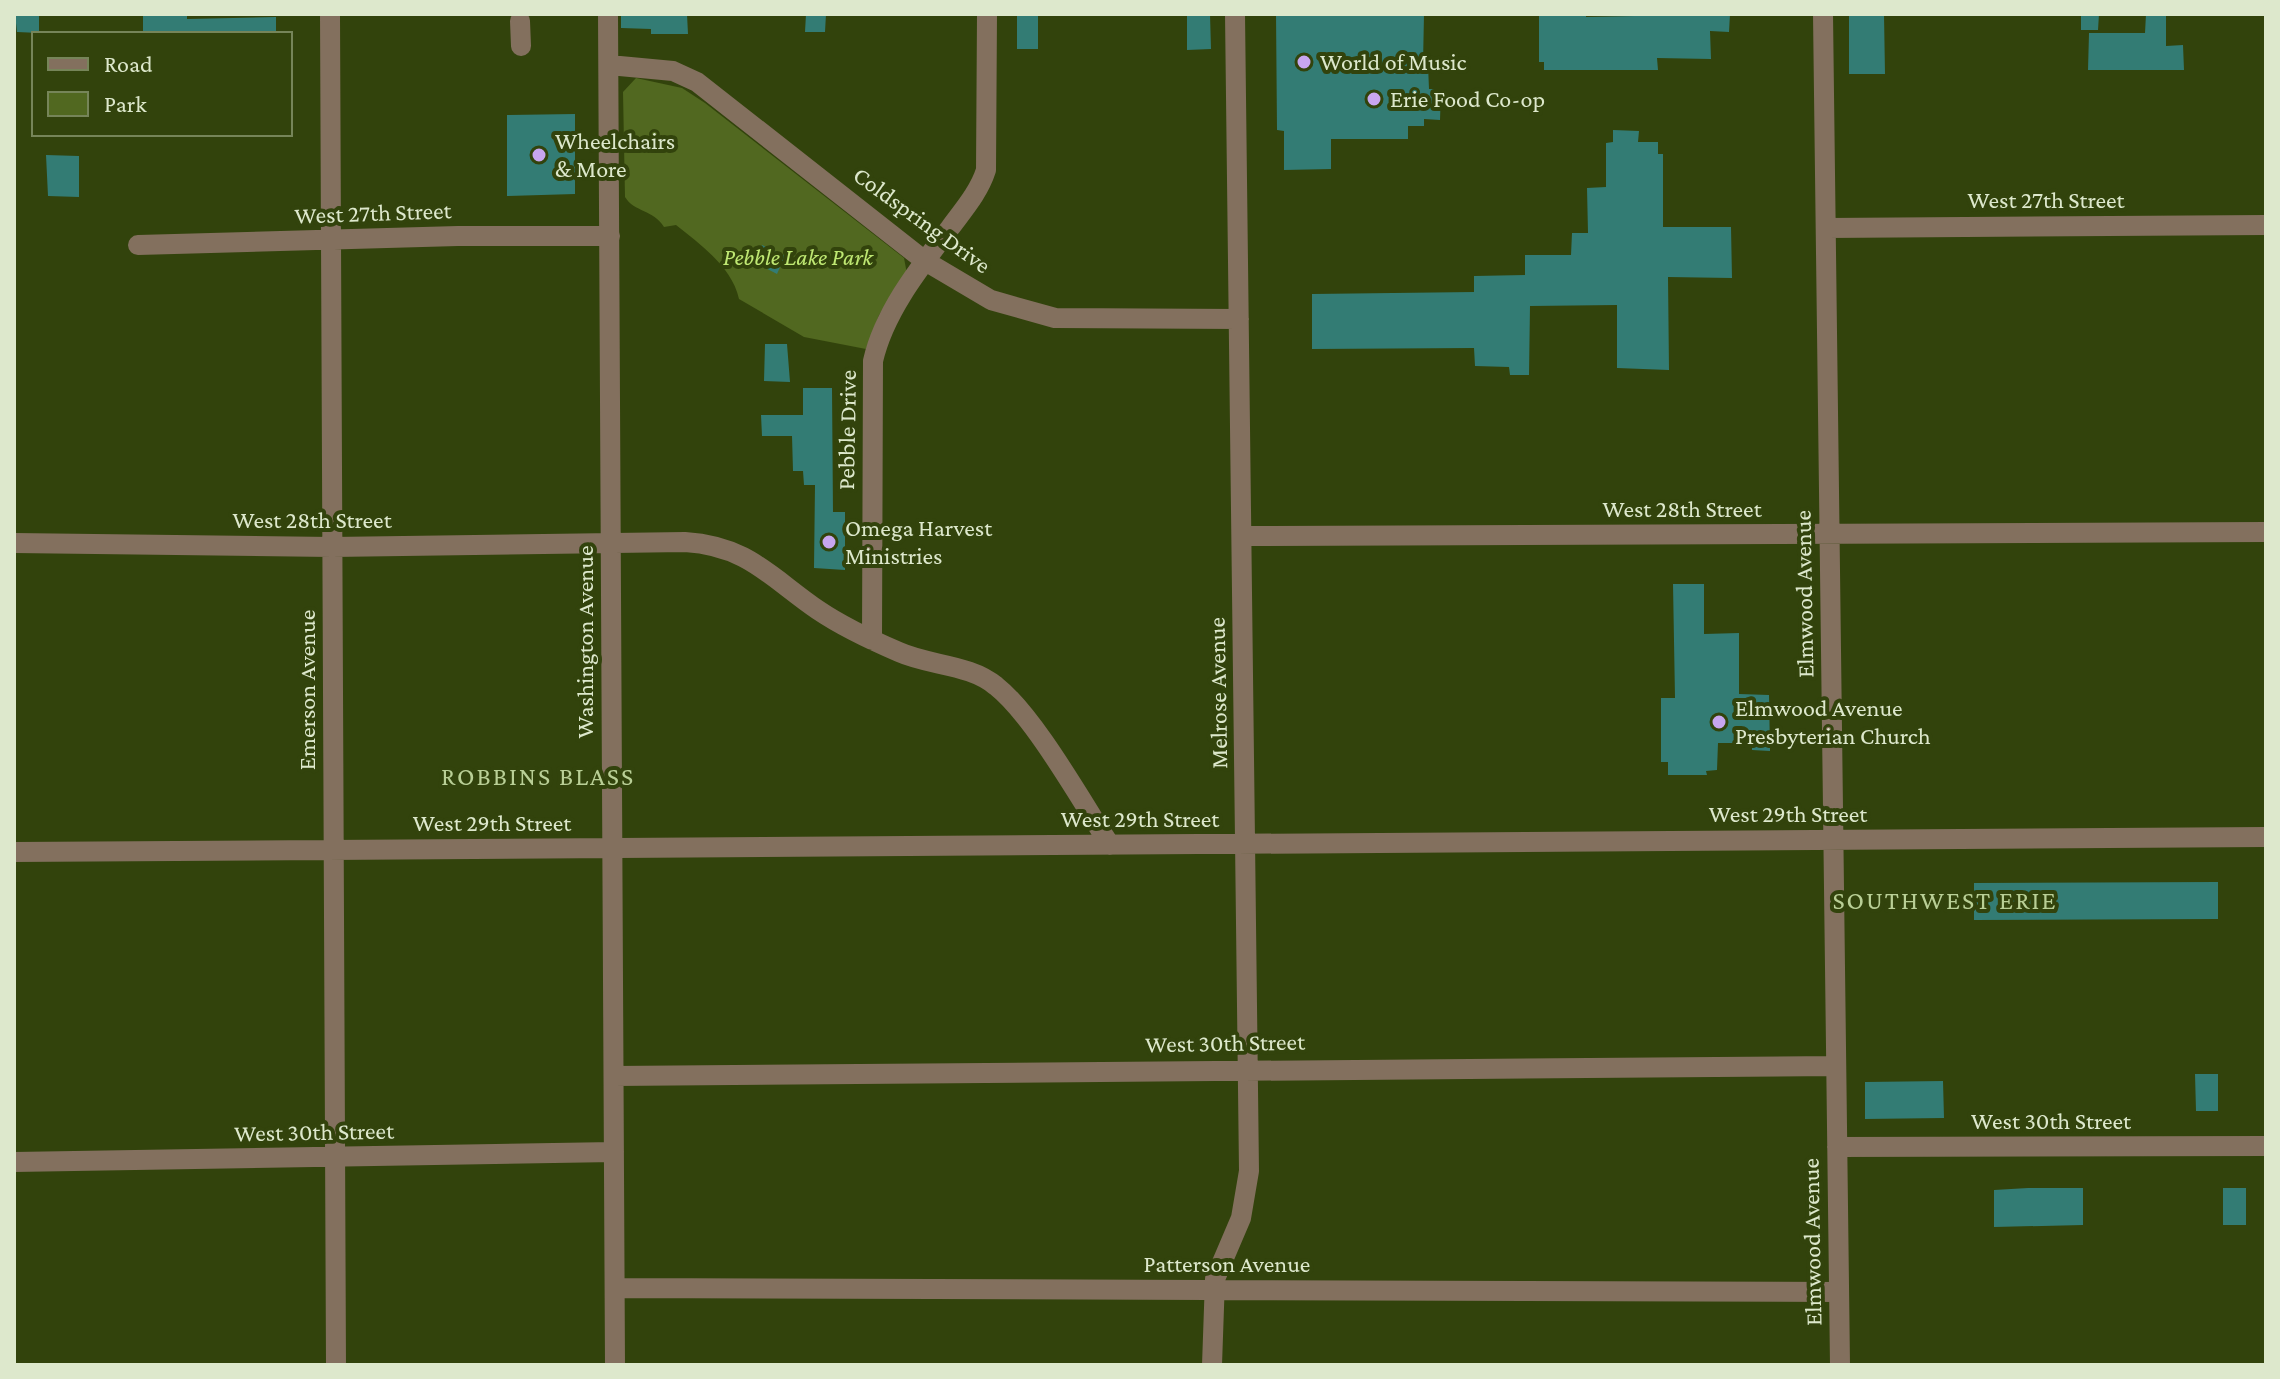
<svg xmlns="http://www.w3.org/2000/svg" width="2280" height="1379" font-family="'Crimson Pro',serif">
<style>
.green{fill:#516820}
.building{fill:#337c74}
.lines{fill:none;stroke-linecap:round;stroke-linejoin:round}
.minor{stroke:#83705e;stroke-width:20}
.poi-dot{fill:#c8a6ef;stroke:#32430c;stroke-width:3}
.labels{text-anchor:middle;stroke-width:8;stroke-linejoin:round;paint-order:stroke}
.poi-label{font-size:24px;fill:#dde8cc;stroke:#32430c;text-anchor:start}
.street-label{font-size:24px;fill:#dde8cc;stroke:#32430c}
.park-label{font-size:24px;font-style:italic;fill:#bfe873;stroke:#32430c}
.neighbourhood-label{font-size:26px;letter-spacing:2px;fill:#b9cf96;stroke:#32430c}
</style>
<rect width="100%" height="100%" fill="#32430c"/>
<!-- green -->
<path class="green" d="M636,78L682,88L705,103L904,258L907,274L879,315L866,349L804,337L739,299C732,267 701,245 676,225L664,227C654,210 634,212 625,197L623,92Z"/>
<!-- building -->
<path class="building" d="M15,14H39V33L17,32Z
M143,14H187V19L276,17V34H143Z
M621,14H687L688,34H651V29L621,28Z
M806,14H826L825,32H805Z
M1017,14H1038V49H1017Z
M1187,14H1210L1211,49L1187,50Z
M1276,14H1424L1423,64L1428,65L1429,89H1441L1440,120L1424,119V126H1408V139H1331V169L1284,170V131L1277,130Z
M1539,14H1586V17L1730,14L1729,32L1710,31L1711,59L1657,58L1658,70H1544V62H1539Z
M1849,14H1884L1885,74H1849Z
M2081,14H2099L2098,30H2081Z
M2146,14H2166V46L2183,45L2184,70H2088L2089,33H2145Z
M575,114V194L507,196V115Z
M1613,130L1639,131L1638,142H1658V154H1663V227H1731L1732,278L1668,277L1669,370L1617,368V305L1530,306L1529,375H1510L1509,367L1475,366L1474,348L1312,349V294L1474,292V276L1525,275V255H1571L1572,233H1588L1587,188L1606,187V143L1613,142Z
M46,155L79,156V197L48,196Z
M762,245L785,256L777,274L754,262Z
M765,344H787L790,382L764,381Z
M803,388H832L833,512H845V570L814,568L815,485H804L803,471H793L792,436H762L761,415H803Z
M1673,584H1704V634L1739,633V694L1769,695L1770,751L1752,750V743H1718L1717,770L1706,771L1707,775H1668V762H1661V698H1675Z
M2218,882V919L1974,920V883Z
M2195,1074H2218V1111H2196Z
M1943,1081L1944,1118L1865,1119V1082Z
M2028,1188H2083V1225L1994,1227V1190Z
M2223,1188H2246V1225H2223Z"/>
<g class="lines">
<!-- minor -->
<path class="minor" d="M330,14L336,1365
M608,14L615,1365
M1823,14L1840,1365
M520,21L521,46
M609,65L673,71L697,82L925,261L991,300L1055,318L1239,319
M1827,228L2266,225
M138,245L458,236H610
M1242,536L2266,532
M14,543L332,547L685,542C748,546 770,577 818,610C843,627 871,640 899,652C930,666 970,664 996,686C1034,716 1082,802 1110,845
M872,640L873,361C884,312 920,267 950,228C964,209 979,192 986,170L987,14
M14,852L2266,837
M614,1076L1836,1066
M1837,1147L2266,1146
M14,1162L614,1152
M615,1288L1839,1292
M1212,1365L1215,1279L1241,1218L1249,1171L1235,14"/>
</g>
<!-- markers -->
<g class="poi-dot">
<circle cx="1304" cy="62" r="8"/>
<circle cx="1374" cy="99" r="8"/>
<circle cx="539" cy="155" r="8"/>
<circle cx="829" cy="542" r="8"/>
<circle cx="1719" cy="722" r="8"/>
</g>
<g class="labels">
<!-- poi labels -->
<g class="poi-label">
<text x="1320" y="70">World of Music</text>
<text x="1390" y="107">Erie Food Co-op</text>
<text x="555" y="149">Wheelchairs<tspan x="555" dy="28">&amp; More</tspan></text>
<text x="845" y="536">Omega Harvest<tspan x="845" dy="28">Ministries</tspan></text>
<text x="1735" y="716">Elmwood Avenue<tspan x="1735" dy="28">Presbyterian Church</tspan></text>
</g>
<!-- street labels -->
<g class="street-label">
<text x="2046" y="208">West 27th Street</text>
<text transform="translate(373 213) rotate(-2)" y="8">West 27th Street</text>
<text transform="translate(922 220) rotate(36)" y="8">Coldspring Drive</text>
<text transform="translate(847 430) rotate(-89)" y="8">Pebble Drive</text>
<text x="1682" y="517">West 28th Street</text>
<text x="312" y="528">West 28th Street</text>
<text transform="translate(1804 594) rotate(-91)" y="8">Elmwood Avenue</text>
<text transform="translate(585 642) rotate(-90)" y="8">Washington Avenue</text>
<text transform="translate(307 690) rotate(-90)" y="8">Emerson Avenue</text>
<text transform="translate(1218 693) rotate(-91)" y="8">Melrose Avenue</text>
<text x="1788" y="822">West 29th Street</text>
<text x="1140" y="827">West 29th Street</text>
<text x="492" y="831">West 29th Street</text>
<text transform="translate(1225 1043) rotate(-1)" y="8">West 30th Street</text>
<text x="2051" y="1129">West 30th Street</text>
<text transform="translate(314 1132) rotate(-1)" y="8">West 30th Street</text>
<text transform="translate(1812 1242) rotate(-91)" y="8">Elmwood Avenue</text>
<text x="1227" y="1272">Patterson Avenue</text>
</g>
<!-- park labels -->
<g class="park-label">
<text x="798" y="265">Pebble Lake Park</text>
</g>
<!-- neighbourhood labels -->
<g class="neighbourhood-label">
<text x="538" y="785">ROBBINS BLASS</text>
<text x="1945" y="909">SOUTHWEST ERIE</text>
</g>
</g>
<!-- border -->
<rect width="2280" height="1379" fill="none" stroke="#dde8cc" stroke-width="32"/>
<!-- legend -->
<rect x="32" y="32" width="260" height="104" fill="#32430c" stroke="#768559" stroke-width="2"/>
<rect x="48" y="58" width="40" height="12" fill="#83705e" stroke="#768559" stroke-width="2"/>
<text x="104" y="72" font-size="24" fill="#dde8cc">Road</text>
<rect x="48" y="92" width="40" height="24" fill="#516820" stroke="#768559" stroke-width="2"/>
<text x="104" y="112" font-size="24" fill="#dde8cc">Park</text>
</svg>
